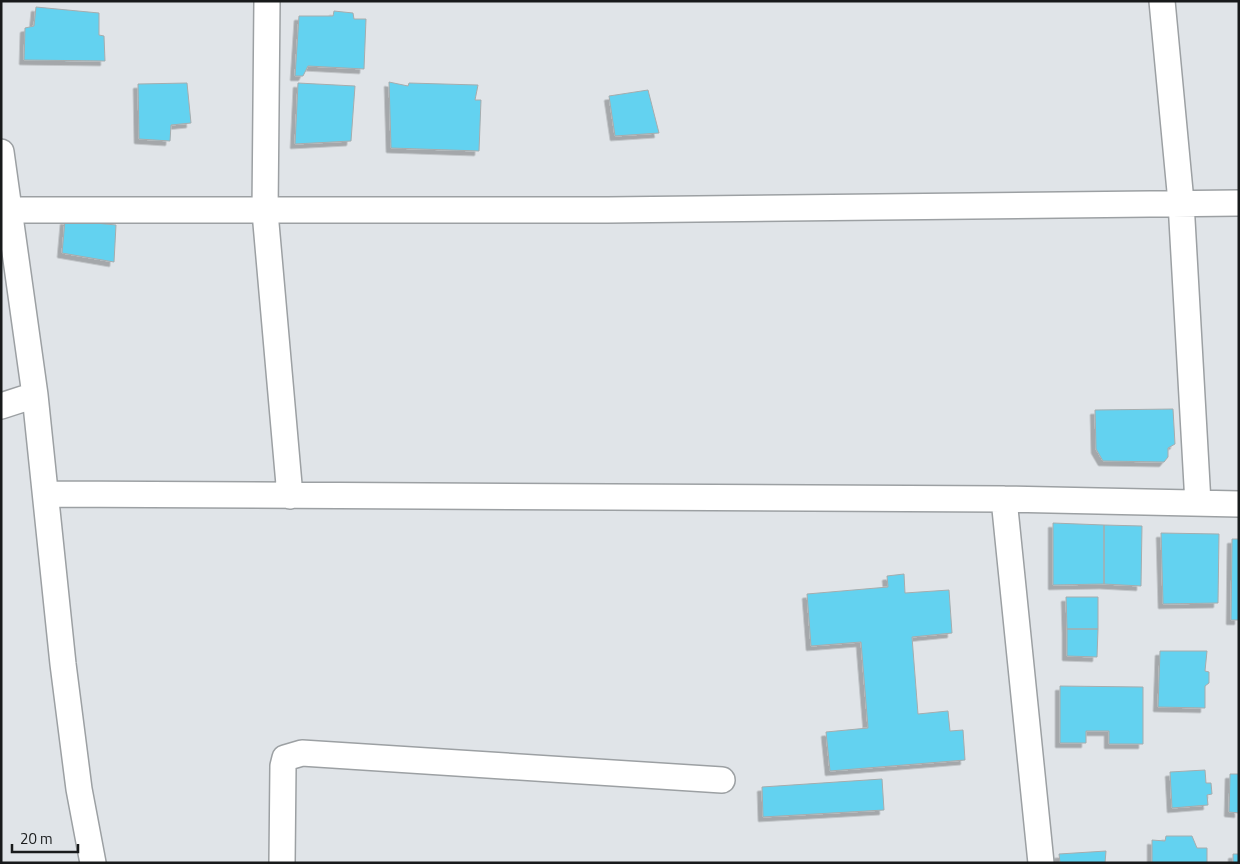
<svg xmlns="http://www.w3.org/2000/svg" width="1240" height="864" font-family="'Titillium Web',sans-serif">
<style>
.building{fill:#64d2f0;stroke:#a6acad;filter:url(#shadow)}
.lines{fill:none;stroke-linecap:round;stroke-linejoin:round}
.street-casing{stroke:#9ca0a3;stroke-width:28}
.street{stroke:#fff;stroke-width:25}
</style>
<defs>
<filter id="shadow"><feDropShadow dx="-4.5" dy="4.5" stdDeviation="0" flood-color="#0004"/></filter>
</defs>
<rect width="100%" height="100%" fill="#e0e4e8"/>
<!-- building -->
<path class="building" d="M36,7L99,13V35L104,36L105,61L24,60L25,28L34,26Z
M334,11L353,13L354,19H366L364,69L308,66L303,76H295L299,16H333Z
M389,82L408,86L409,83L478,85L475,100H481L479,151L391,148Z
M187,83L191,123L171,125L170,141L139,139L138,84Z
M298,83L355,86L351,141L295,144Z
M648,90L659,133L615,136L609,96Z
M65,220L116,225L114,262L62,253Z
M1173,409L1175,444L1168,448V457L1164,462L1103,461L1096,449L1095,410Z
M1053,523L1104,525V584L1053,585Z
M1104,525L1142,526L1141,586L1104,584Z
M1161,533L1219,534L1218,603L1163,604Z
M1232,539H1239V620H1231Z
M904,574L905,593L949,590L952,633L912,637L918,714L948,711L950,731L963,730L965,760L830,771L826,732L868,728L861,642L811,646L807,594L888,587L887,576Z
M1066,597H1098V629H1067Z
M1067,629H1098L1097,657L1067,656Z
M1160,651H1207L1205,671L1209,672V683L1205,686V708L1158,707Z
M1060,686L1143,687V744H1109V731H1086V743H1060Z
M1205,770L1206,783H1211L1212,794L1207,795L1208,805L1172,808L1170,772Z
M1230,774H1239V813L1229,812Z
M882,779L884,810L763,817L762,787Z
M1166,836H1192L1197,848H1207V863H1152V840L1165,841Z
M1106,851L1105,863H1060L1059,854Z
M1233,854H1239V863H1233Z"/>
<g class="lines">
<!-- street casing -->
<g class="street-casing">
<path id="street" d="M267,1L265,212L290,496
M1162,1L1181,202L1198,503
M1,152L35,395L63,664L79,789L93,863
M9,210H608L1239,203
M1,406L35,395
M47,494L1004,499L1239,504
M1004,499L1041,863
M282,863L283,766L285,758L302,753L722,780"/>
</g>
<!-- street -->
<use href="#street" class="street"/>
</g>
<!-- border -->
<rect width="1240" height="864" fill="none" stroke="#181a1b" stroke-width="5"/>
<!-- scale -->
<path d="M12 844v8h66v-8" fill="none" stroke="#181a1b" stroke-width="2.5"/>
<text x="20" y="844" font-size="15" fill="#181a1b" stroke="#e0e4e8" stroke-width="4" paint-order="stroke">20 m</text>
</svg>
